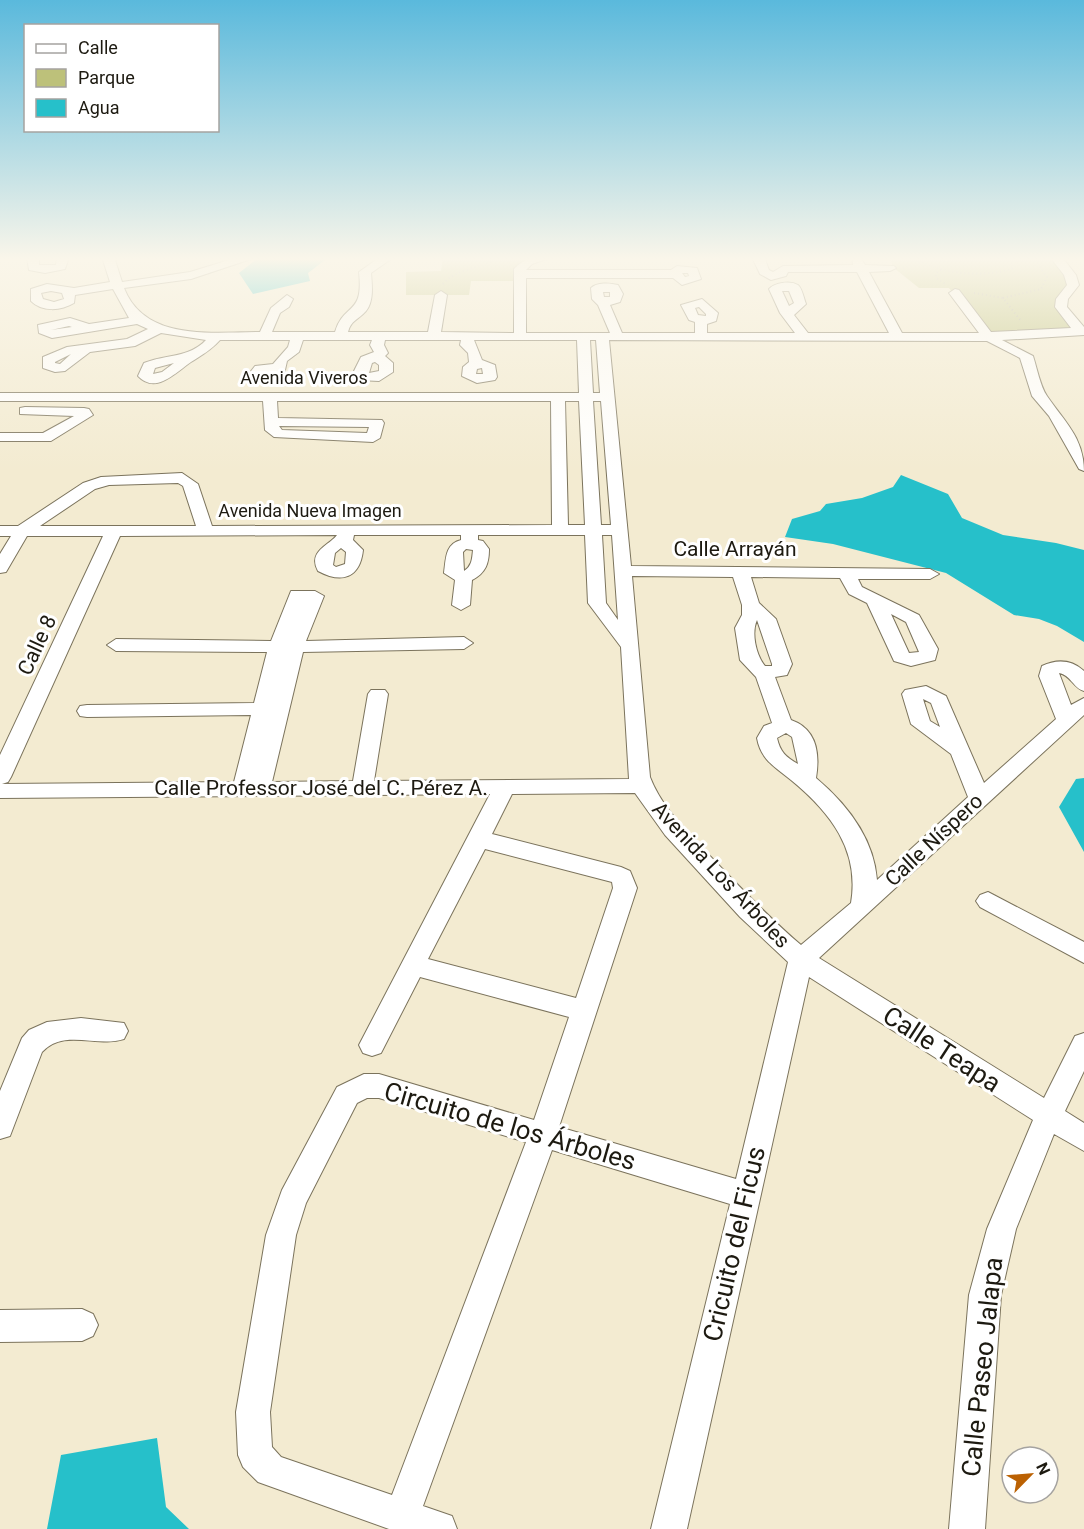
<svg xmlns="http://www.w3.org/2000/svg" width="1084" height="1529" font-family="Roboto,sans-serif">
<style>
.green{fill:#bdc17a}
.water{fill:#26c0ca}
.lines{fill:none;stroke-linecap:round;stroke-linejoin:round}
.minor-casing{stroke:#7b735c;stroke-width:2}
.path{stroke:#a9a38f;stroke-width:2;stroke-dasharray:1 3;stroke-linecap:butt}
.minor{fill:#fff;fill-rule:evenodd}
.labels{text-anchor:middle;stroke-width:6;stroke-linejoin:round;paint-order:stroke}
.far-street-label{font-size:18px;fill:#1d1a11;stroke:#fff}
.street-label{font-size:21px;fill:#1d1a11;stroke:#fff}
.near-street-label{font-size:26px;fill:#1d1a11;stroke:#fff}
</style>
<rect width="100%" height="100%" fill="#f3ebd1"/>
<!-- green -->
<path class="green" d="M443,257H546L528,262L521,281H471L469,295H406V272L441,271Z
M889,257H936L947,261L978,257H1054L1070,284L1059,299L1076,331L988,337L949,288H919L894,268Z"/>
<!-- water -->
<path class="water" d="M259,257H329L308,273L310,281L253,294L239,273Z
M901,475L948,494L962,518L1003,535L1056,543L1084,550V642L1057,626L1039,619L1014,615L946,573L833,544L785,537L792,519L820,511L826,504L862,498L893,487Z
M1084,778V852L1059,807L1076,779Z
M157,1438L166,1507L189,1529H47L61,1455Z"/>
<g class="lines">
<!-- minor casing -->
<g class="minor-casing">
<path id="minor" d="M27,257H39V265H56L57,257H69L65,269L45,273L29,270Z
M102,257H114L122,282L190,272L239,257H257L191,279L124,288C145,342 213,332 260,332L271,308L287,295L293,299L289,307L280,313L272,332H335C344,302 364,316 359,272L380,257H394L371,273C372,285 374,301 366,311C358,320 351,320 348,332H428L435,295L441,291L447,295L441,332L514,333V269C525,257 536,257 552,257L532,264L526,270H671L677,266L697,268L701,279L682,285L673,278H526V333H610L598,305L592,299L591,288C597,282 610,283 618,285L623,294L620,302L610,305L622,333H695V322L689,320L681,305L702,299L718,313L716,321L707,324V333H795L780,313L769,289C774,283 790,280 798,285C802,288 804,299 806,304L794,315L808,333H889L857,272H788L786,276L771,280L760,274L752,257H764L769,270L773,272L783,266L853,265L852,257H860L865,265L894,266L896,268L890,271L869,272L902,333H979L949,293L955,289L959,290L991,332L1071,328L1055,307L1056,299L1067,285L1064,275L1050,257H1062L1076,275L1079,285L1068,299L1067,307L1084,327V335L1002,340L1033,356C1037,368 1040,386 1047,396C1064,421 1084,438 1084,471L1079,469L1049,416L1032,396L1020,358L987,341L609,340L631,566L930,569L939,574L930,579H858L862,587L919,615L938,649L935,660L911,666L894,661L867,603L849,594L840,578L751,577L759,603L776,619L792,664L787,675L775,677L791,720C817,729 820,754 816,778C847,804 874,839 877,880L968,797L951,754L911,724L902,694L905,690L926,686L946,696L984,783L1056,719L1039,676L1042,666C1057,659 1072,660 1084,671V691C1073,688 1071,675 1059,673L1071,705L1084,698V715L819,958L1044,1098L1075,1036L1084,1033V1071L1065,1111L1084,1123V1151L1054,1134L1016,1229L1001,1295L985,1529H949L969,1295L987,1229L1033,1120L809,977L687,1529H651L730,1204L552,1150L423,1506L452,1516L457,1529H389L258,1482L243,1467L238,1455L236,1412L266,1235L282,1190L337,1087L364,1074H379L534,1120L569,1017L420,977L381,1053L372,1056L363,1053L359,1045L490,794L0,798V755L103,536H27L6,572L0,573V554L11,536H0V526H18L83,483L101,477L182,473L198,484L212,526L552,525L551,401H277L278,418L382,420L384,423L380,438L373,442L274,437L265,430L263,401H0V393H579L577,340H474L482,360L495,365L497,377L495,380L477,383L462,376L463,367L469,362L468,353L460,345L461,340H385L384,345L388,353L385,356L393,363V372L379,381L359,380L354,371L361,357L374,352L370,345L372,340H303L299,352L287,361L283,379L266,383L248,375L255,366L273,364L288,347L290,340H220C211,350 202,355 191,362C176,372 156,395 138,376L144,363C167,354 189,358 206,340L161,333L135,346L90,352L65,371L55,372L43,368V357L67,347L127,339L148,329L137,324L52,338L39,333L38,325L70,318L89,324L129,318L113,289L75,295L74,303C61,311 42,312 31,301V289L47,284L74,288L110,282ZM682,273H688L689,276L685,277ZM51,291L62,293L64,299L54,302L43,299L41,293ZM782,291H789L794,303L789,306ZM603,292H610V297H604ZM699,307L706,314V316L698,315L695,308ZM69,326L72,327L51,330ZM590,340H596L600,393H593ZM71,354L60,364L55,363V362ZM375,362L379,365V371L369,373L372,363ZM174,363L162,372L153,374L155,368ZM482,368L483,374H476L477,369ZM565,401H579L585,525H568ZM593,401H601L611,525H601ZM279,426L369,427L367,433L282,430ZM178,483L183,486L196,526H40L95,489L109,485ZM337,535C330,545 307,551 318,571C342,584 360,578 363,550L353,540L354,535H461V540C445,544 446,559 444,573L455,580L452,605L461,610L470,605L472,580C486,573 489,563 489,549L483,541L478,540V535H585L588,603L621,647L629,779L374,781L388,694L385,690H371L368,694L353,781L272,782L303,652L464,649L473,643L464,637L306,641L324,596L315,591H291L271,641L116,639L107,645L116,651L267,652L254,703L87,705L80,706L77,711L80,716L87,717L251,715L234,782L2,784L8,782L11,777L120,536ZM602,535H612L618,620L606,603ZM341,548L346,552L345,564L336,567L333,565L335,553ZM466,549L473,550C472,559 472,566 464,571L463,552ZM632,576L733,577L742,605V615L735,628L740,660L756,677L772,723L764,726L757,738C761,760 775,767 791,780C830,812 860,850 851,903L801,945C768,917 738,885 708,854C686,830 662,808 650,777ZM891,614L906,622L919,652L909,653ZM757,620L772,664V666H765C756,655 751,633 757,620ZM923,699L931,703L940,727L930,721ZM786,733L792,737L798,764C786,757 780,752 777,738ZM635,793L665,835L740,917L788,962L736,1179L559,1127L637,888L630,871L621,867L492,834L512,794ZM485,849L612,882L613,888L576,998L428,959ZM367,1098H379L526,1142L392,1495L281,1457L272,1447L270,1412L296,1235L306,1203L357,1103Z
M25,407L84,408L89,409L93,415L51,441H0V433H43L74,416L20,414V408Z
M988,892L1084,942V963L980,907L976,901L980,895Z
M81,1018L124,1023L128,1031L124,1039C97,1048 64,1028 42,1052L10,1136L0,1139V1091L22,1038L29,1030L47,1022Z
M82,1309L93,1314L98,1325L93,1336L82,1341L0,1342V1310Z"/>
</g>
<!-- path -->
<path class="path" d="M911,257C942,273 973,278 1008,270L1012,268L1013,257
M903,268L921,263
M941,270L936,273V278L947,285
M443,284C456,268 482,269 499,257
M974,293L1003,298L1021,321
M1003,298L1041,289L1047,277L1033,257"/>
<!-- minor -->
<use href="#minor" class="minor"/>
</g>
<!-- sky -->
<linearGradient id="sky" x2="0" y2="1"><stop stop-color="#5ab9dc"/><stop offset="0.55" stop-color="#faf6ea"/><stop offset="1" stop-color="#faf6ea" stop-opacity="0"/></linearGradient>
<rect width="1084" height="471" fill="url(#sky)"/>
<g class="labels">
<!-- far-street labels -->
<g class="far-street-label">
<text x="304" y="384">Avenida Viveros</text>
<text x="310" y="517">Avenida Nueva Imagen</text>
</g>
<!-- street labels -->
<g class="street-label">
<text x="735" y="556">Calle Arrayán</text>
<text transform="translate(37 645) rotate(-65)" y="7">Calle 8</text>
<text x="321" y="795">Calle Professor José del C. Pérez A.</text>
<text transform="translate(934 840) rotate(-43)" y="7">Calle Níspero</text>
<text transform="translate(721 875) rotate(47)" y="7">Avenida Los Árboles</text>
</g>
<!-- near-street labels -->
<g class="near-street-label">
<text transform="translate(942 1049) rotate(33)" y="9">Calle Teapa</text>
<text transform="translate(510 1126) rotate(16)" y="9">Circuito de los Árboles</text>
<text transform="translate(734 1244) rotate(-77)" y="9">Cricuito del Ficus</text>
<text transform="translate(982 1367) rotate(-84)" y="9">Calle Paseo Jalapa</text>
</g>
</g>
<!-- legend -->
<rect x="24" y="24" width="195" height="108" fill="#ffffff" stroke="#a5a3a0" stroke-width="1.5"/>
<rect x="36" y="44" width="30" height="9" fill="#ffffff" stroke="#a5a3a0" stroke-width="1.5"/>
<text x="78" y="54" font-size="18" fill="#1d1a11">Calle</text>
<rect x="36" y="69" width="30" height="18" fill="#bdc17a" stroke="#a5a3a0" stroke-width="1.5"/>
<text x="78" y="84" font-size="18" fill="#1d1a11">Parque</text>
<rect x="36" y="99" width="30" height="18" fill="#26c0ca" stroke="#a5a3a0" stroke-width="1.5"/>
<text x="78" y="114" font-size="18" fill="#1d1a11">Agua</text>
<!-- north arrow -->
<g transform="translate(1030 1475) rotate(65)"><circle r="28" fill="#ffffff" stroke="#a5a3a0" stroke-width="1.5"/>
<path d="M0-4.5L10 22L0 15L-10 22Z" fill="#bb6102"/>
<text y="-9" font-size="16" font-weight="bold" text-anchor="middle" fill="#1d1a11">N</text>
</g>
</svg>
